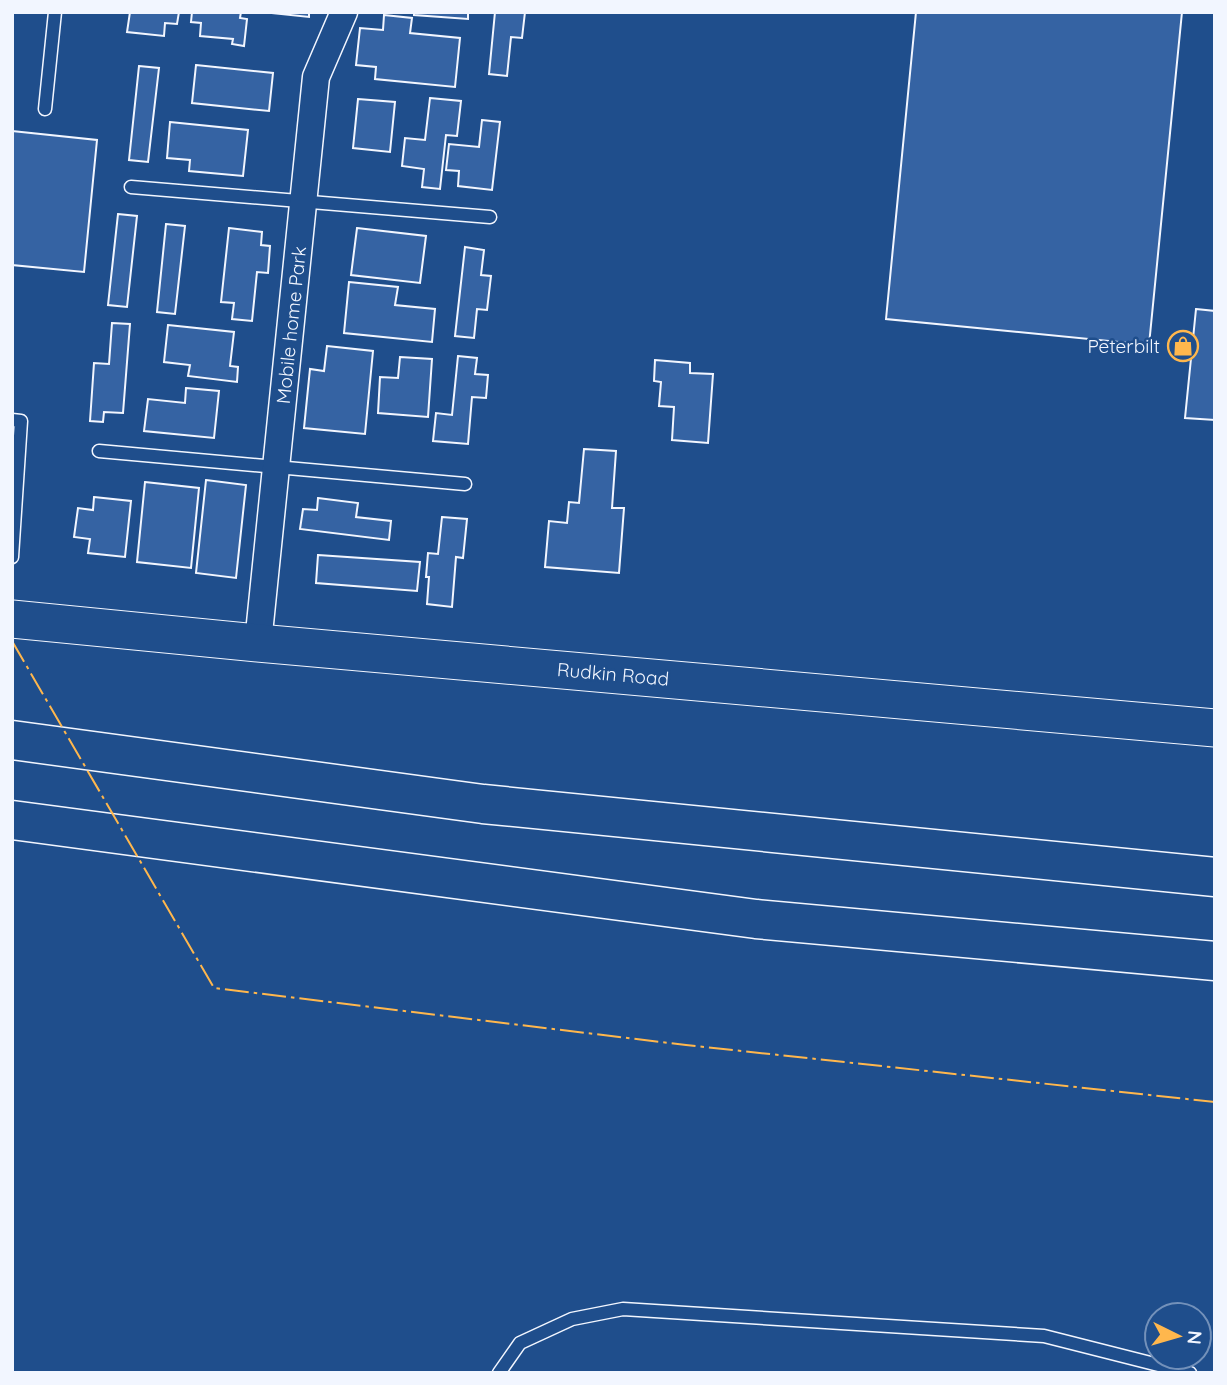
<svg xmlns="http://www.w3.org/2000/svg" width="1227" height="1385" font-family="Quicksand,sans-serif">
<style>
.building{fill:#3563a3;stroke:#f2f6ff;stroke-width:2}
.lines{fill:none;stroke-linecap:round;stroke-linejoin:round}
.lane-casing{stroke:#f2f6ff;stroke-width:15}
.street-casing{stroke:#f2f6ff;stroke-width:29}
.secondary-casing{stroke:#f2f6ff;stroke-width:39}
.highway-casing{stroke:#f2f6ff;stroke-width:41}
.lane{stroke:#1f4e8c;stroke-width:12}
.street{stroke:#1f4e8c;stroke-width:26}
.secondary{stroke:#1f4e8c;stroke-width:37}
.highway{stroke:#1f4e8c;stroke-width:38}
.power{stroke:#ffb74d;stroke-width:2;stroke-dasharray:24 5 3.5 5;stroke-linecap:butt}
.labels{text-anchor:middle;stroke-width:5;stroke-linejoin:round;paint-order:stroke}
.street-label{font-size:19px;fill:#f2f6ff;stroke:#1f4e8c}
.poi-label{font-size:19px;fill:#f2f6ff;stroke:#1f4e8c;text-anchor:end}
</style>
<rect width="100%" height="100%" fill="#1f4e8c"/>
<!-- building -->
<path class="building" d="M130,12H179L177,24L165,23L164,36L127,32Z
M192,12H241L240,18L247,19L244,46L232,44L233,39L200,36L201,23L191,22Z
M262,12H309V17Z
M414,12H468V19L414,15Z
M495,12H525L522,38L511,37L507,76L489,74Z
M916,12H1182L1149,345L886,319Z
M384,15L412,18L410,33L460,38L455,87L375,79L376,67L356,65L360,28L383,30Z
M196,65L273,73L269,111L192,103Z
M139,66L159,68L148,162L129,160Z
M430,98L461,101L457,136L446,135L440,189L422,187L424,169L402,166L405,138L425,140Z
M358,99L395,102L390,152L353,148Z
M482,120L500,122L492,190L458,186L459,171L446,170L449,144L479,147Z
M170,122L248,130L243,176L189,171L190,160L167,158Z
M12,131L97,140L84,272L12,265Z
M118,214L137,216L127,307L108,305Z
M166,224L185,226L175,314L157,312Z
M229,228L262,232L261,245L270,246L268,273L257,272L252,321L232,319L234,303L221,302Z
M357,228L426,236L420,283L351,275Z
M465,247L484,250L481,275L491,276L487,310L477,309L474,338L455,336Z
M349,282L398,287L395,305L435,309L432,342L344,333Z
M1196,309L1215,311V420L1185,418Z
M112,323L130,324L123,413L104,412L103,422L90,421L94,363L109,364Z
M168,325L234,332L230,366L238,367L237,382L188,376L190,365L164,362Z
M327,346L373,351L365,434L304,428L310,369L324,371Z
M458,356L477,358L475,374L488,375L486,398L472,397L468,444L433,441L436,413L452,415Z
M400,357L432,359L428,417L378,413L380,377L398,378Z
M655,360L690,363V373L713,374L708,443L672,440L674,407L659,406L661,382L654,381Z
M186,388L219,391L214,438L144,431L148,399L185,403Z
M584,449L616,451L612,508H624L619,573L545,567L549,521L567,523L569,502L579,503Z
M206,480L246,485L236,578L196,573Z
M145,482L199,488L191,568L137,562Z
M94,497L131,501L125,557L88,553L90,539L74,537L78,508L93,510Z
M318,498L358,503L356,517L391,521L389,540L300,529L303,509L317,510Z
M442,517L467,519L463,558L456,557L452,607L427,604L429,577H426L428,553L438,554Z
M318,555L420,562L417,591L316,583Z"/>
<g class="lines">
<!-- lane casing -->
<g class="lane-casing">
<path id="lane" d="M45,109L55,12
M131,187L490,217
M12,420L21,421L12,557
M99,451L465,484
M499,1373L520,1343L572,1319L623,1309L1044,1336L1190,1373"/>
</g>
<!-- street casing -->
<g class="street-casing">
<path id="street" d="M258,643L316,77L344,12"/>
</g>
<!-- secondary casing -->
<g class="secondary-casing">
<path id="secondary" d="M12,619L258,643L1215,728"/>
</g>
<!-- highway casing -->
<g class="highway-casing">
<path id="highway" d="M12,740L483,804L1215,877
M12,820L756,919L1215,961"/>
</g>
<!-- lane -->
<use href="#lane" class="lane"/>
<!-- street -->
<use href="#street" class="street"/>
<!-- secondary -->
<use href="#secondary" class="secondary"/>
<!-- highway -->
<use href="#highway" class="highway"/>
<!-- power -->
<path class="power" d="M12,641L214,988L686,1045L1215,1102"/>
</g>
<!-- icons -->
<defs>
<g id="shop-ring" transform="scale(1.575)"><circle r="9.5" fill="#1f4e8c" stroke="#ffb74d" stroke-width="1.5"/><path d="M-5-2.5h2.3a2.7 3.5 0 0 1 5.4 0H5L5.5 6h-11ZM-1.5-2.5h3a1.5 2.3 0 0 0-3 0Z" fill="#ffb74d"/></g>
</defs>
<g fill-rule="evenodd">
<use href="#shop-ring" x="1183" y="346"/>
</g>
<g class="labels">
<!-- street labels -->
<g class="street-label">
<text transform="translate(291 325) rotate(-84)" y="7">Mobile home Park</text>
<text transform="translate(613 674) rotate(5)" y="7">Rudkin Road</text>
</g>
<!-- poi labels -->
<g class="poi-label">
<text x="1160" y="353">Peterbilt</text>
</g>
</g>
<!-- border -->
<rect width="1227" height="1385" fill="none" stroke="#f2f6ff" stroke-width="28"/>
<!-- north arrow -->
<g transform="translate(1178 1336) rotate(95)"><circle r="33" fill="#1f4e8c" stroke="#7391ba" stroke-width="2"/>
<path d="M0-5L12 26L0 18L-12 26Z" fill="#ffb74d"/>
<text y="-10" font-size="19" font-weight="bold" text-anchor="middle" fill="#f2f6ff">N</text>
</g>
</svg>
